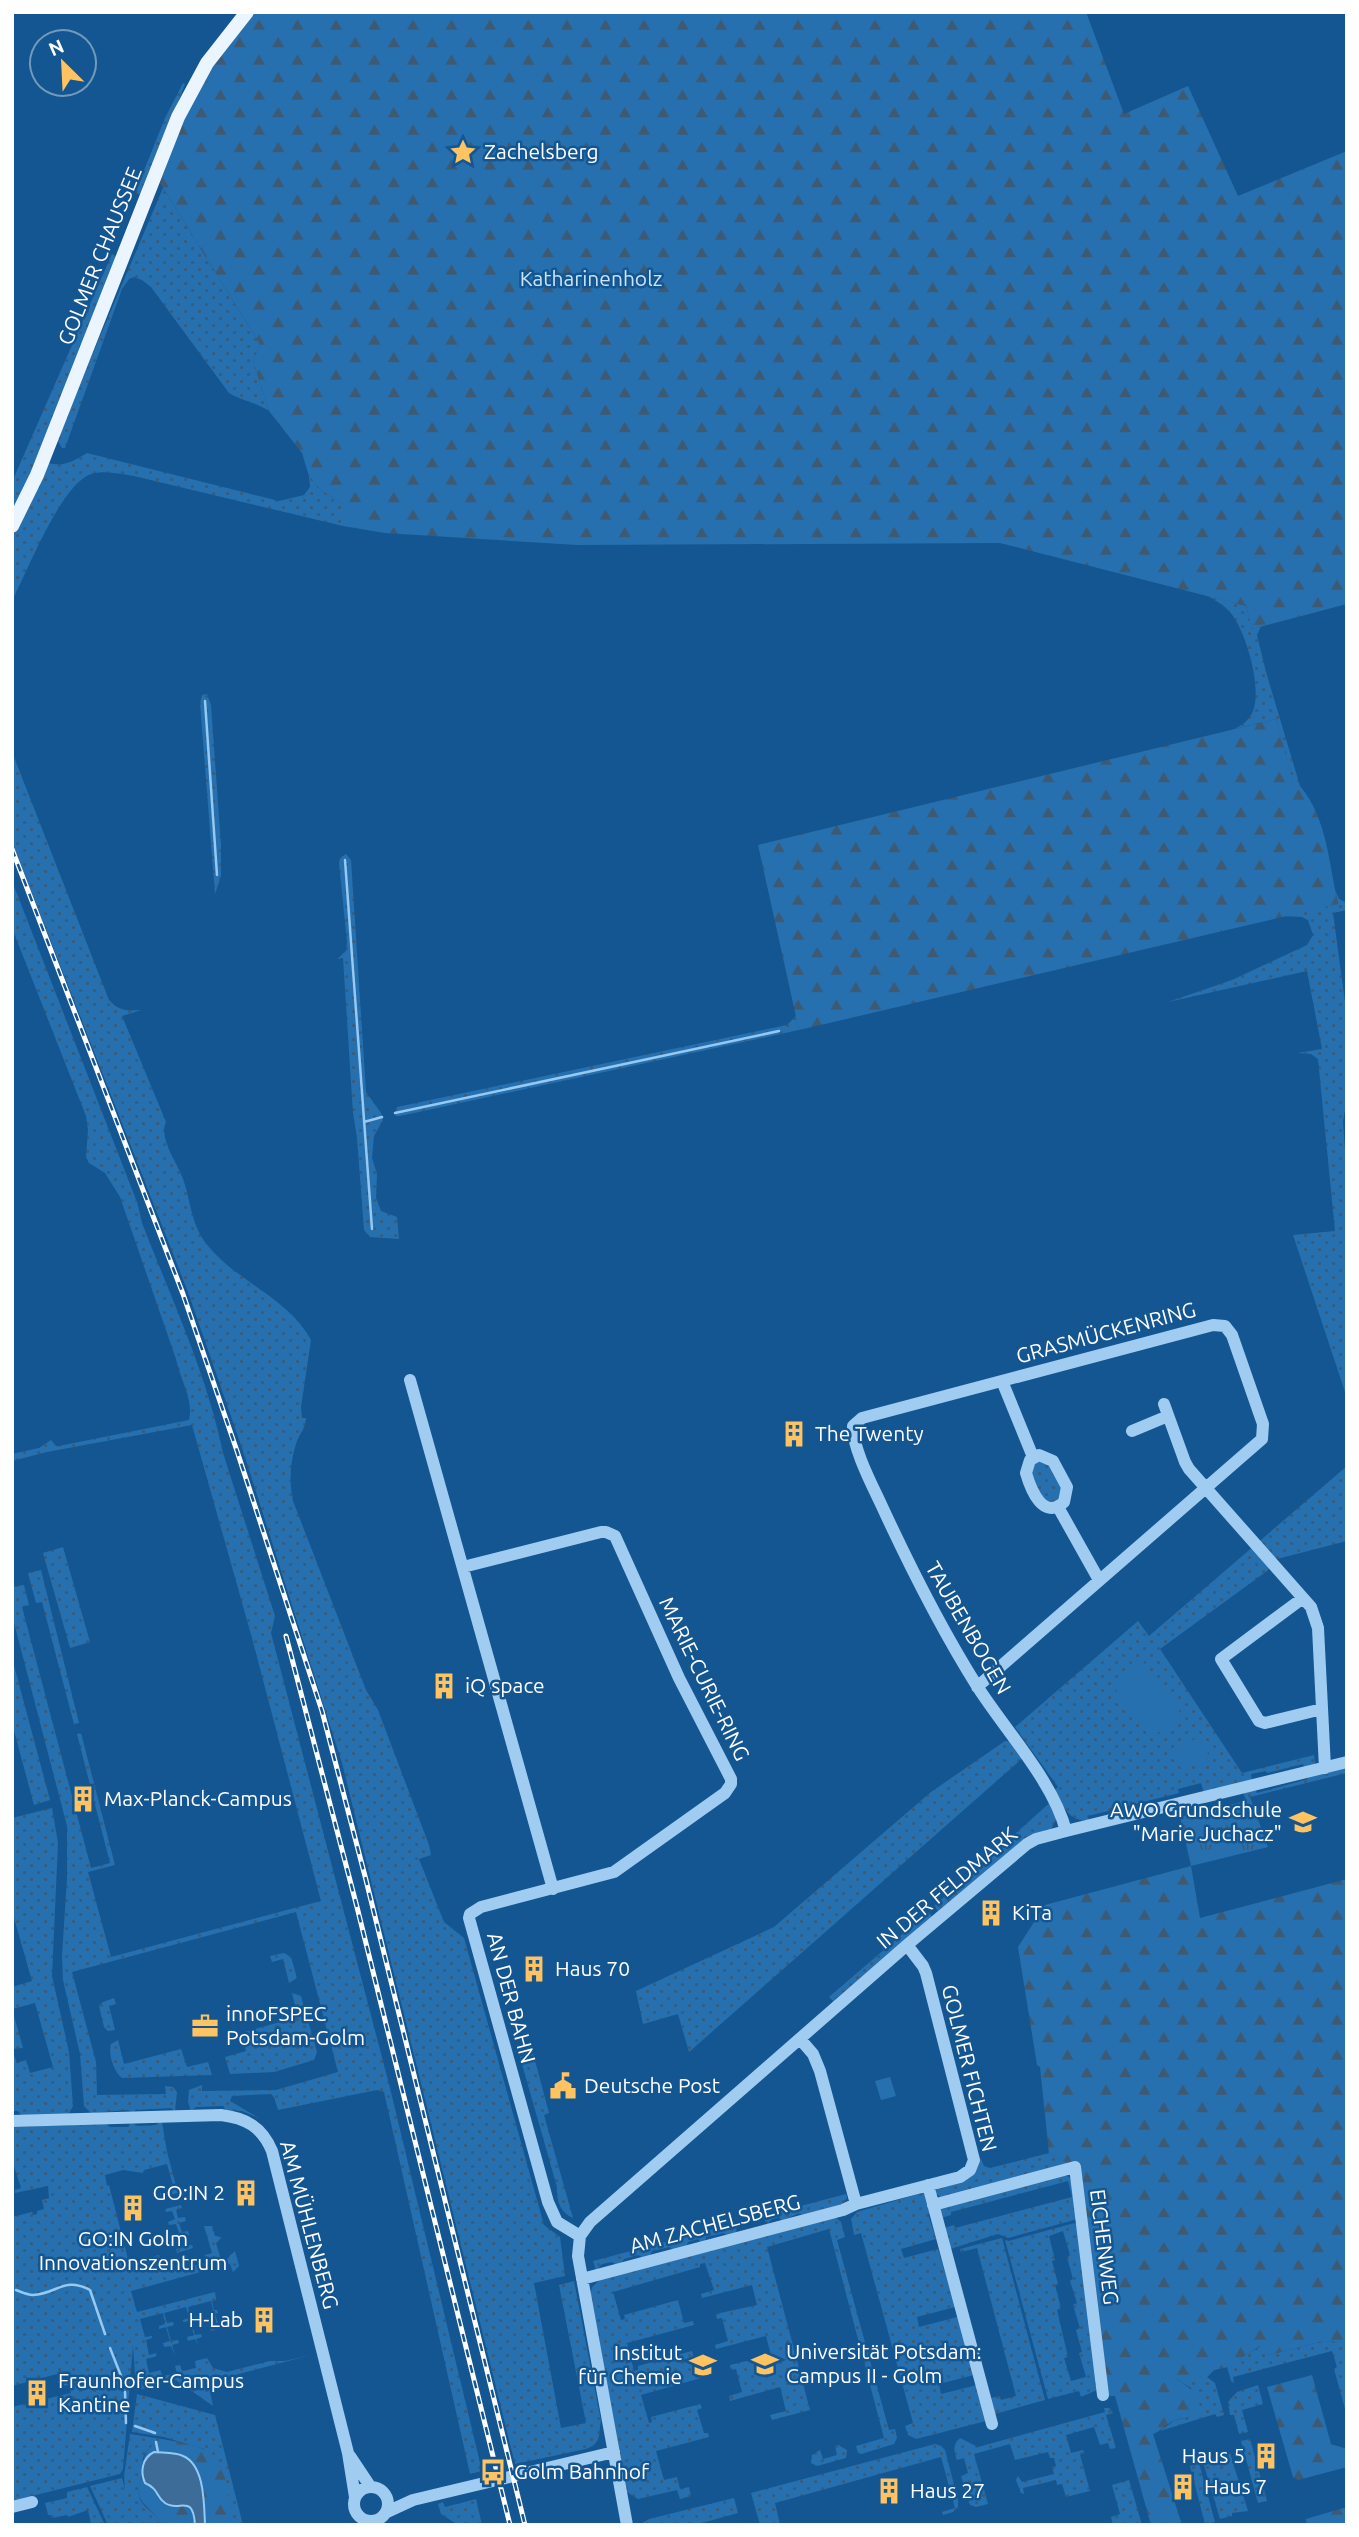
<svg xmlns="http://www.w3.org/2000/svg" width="1359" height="2537" font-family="Ubuntu,sans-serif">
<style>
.grass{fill:url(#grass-dots);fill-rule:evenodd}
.forest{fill:url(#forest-firs)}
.park{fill:url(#park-tufts)}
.pitch{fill:#2670b0}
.water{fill:#3c6c97;stroke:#93c9f4;stroke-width:2}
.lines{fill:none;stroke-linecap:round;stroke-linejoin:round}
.stream{stroke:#93c9f4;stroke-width:2.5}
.minor{stroke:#a1ccf1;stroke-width:12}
.major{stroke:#ebf5ff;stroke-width:14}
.rail-casing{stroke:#fff;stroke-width:5}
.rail{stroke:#145691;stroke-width:2.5;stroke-dasharray:8;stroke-linecap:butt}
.labels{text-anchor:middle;stroke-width:5;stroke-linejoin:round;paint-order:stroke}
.poi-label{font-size:21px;fill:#fff;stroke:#145691;text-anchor:start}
.street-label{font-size:21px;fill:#fff;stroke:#145691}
.park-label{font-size:21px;fill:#c8e4fc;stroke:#145691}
</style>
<defs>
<pattern id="grass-dots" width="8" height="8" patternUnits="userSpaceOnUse" patternTransform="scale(1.75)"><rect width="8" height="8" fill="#2670b0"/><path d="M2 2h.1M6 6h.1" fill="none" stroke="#3d5a74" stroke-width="1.8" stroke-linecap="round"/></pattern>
<pattern id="forest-firs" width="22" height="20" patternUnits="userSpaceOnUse" patternTransform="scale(1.75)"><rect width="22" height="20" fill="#2670b0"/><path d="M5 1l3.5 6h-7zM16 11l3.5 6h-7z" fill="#3d5a74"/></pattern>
<pattern id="park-tufts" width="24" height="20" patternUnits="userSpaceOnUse" patternTransform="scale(1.75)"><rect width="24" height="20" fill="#2670b0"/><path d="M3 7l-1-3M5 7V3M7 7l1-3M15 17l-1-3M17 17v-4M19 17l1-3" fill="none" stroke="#3d5a74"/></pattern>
</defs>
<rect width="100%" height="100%" fill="#145691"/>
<!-- grass -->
<path class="grass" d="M183,83L185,84L142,195L135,193L165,118Z
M163,188L260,344L253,361L269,411C256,402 242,401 229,393L151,287L142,280L134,277L129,279L122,289L65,448H62L58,441L65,419Z
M112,254L118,257L48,438L12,513V482Z
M87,453L279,501L304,495L310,487L309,476L321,490L343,504V526L134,476C120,474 104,470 91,474C61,484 27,572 12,601V538L30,506L48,463C64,467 72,462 87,453Z
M1208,596L1246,606L1252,629L1261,626L1257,635L1266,672L1300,786L1294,787L1276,719L1234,729C1243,725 1249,720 1253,711C1262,688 1247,636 1233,616C1227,607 1218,602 1208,596Z
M207,694L211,705L221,845V876L215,894L200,703L202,695Z
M12,752L109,1000C119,1011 126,1011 141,1010L122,1016L166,1122C159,1137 174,1158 180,1172C191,1195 189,1220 205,1242C234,1281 288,1297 311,1340L301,1407L302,1418H306C305,1431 299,1433 296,1444C290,1463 289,1481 293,1501L366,1690L378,1710L429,1845L431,1855L419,1859L444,1922L464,1938L544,2225L560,2237L565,2276L534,2283L561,2428L586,2423L559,2285L574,2281L601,2421C598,2432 603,2443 586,2449L515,2464L342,1763L245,1457L188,1292L12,842Z
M346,854L351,860L366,1092L381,1113L383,1120L374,1136L372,1158L377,1174L376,1198L381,1211L397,1217L399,1239L370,1237L364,1230L357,1138L353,1113L343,958L337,959L346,951L347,942L339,863L340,858Z
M12,881L137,1202L142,1223C171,1298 207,1374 223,1453L275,1616L271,1633L390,2088L482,2471L470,2474L384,2092L377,2090L278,2110L274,2097L271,2094L232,2096L230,2101L259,2118L242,2111L226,2110L223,2106L196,2107L191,2111L188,2102L189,2090L202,2085V2091L276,2090L338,2072L296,1912L72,1972L96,2062L97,2095L166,2094L165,2086L173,2087L177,2092L175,2111L171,2108L136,2110L133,2112L127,2110L91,2113L84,2106L80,2054L63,1980L62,1956L67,1878V1826L12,1615V1587L24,1585L29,1605L22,1607L91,1868L110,1863L77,1734L81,1733L115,1865L88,1872L111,1957L321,1901L252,1638L192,1425L47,1452L12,1461V1454L39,1448L51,1440L56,1446H59L189,1420C194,1400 180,1379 176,1359L120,1197L105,1173L89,1163L86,1157L88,1130L86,1116L12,928Z
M1335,890L1339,899L1347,903V910L1333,913L1347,1017V1097L1343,1122L1347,1178V1398L1293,1235L1335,1231L1318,1059L1311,1054L1298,1053L1322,1049L1307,971L1168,1002L1232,980L1307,945L1313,935L1308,920L1302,917L1281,916L1338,904Z
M796,1016L799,1030L400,1116H396L395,1113L397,1107L787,1025Z
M1046,1459L1064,1491L1057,1503L1043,1502L1030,1467L1032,1463Z
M1347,1466V1541L1277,1559L1267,1571L1160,1649L1242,1773L1314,1755L1315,1764L1304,1767L1303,1764L1267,1773L1266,1771L1251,1774L1252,1780L1204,1793L1201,1783L1178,1789L1179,1793L1088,1816L1089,1820C1069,1823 1063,1805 1054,1791L1058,1787L1015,1727L1138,1621L1149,1636Z
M63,1547L90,1642L70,1648L43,1553Z
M41,1570L79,1723L74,1724L42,1602L36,1603L28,1573Z
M12,1658L50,1800L34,1805L12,1723Z
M1005,1741L1015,1742L1025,1756L689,2052L678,2014L643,2024L636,1991L774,1927L931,1792Z
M1347,1766V1773L1250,1797L1246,1801L1243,1792L1255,1789L1257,1793L1308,1779L1307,1776Z
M1053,1800L1058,1816L1051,1829L1022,1841L938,1911L934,1906Z
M52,1808L58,1843L52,1976L69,2052L73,2106L69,2113L63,2115H21L18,2111H12V1987L32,1981L12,1911V1818ZM35,2003L53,2067L30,2073L26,2060L17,2063L12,2049L23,2048L12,2009Z
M928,1912L932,1916L833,2001L829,1997Z
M284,1953L291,1957L297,1978L289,1983L283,1959L272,1962L270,1956Z
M292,1993L301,1996L317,2052L314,2060L274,2072L230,2074L225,2057L246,2051L241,2033L298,2017Z
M114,1998L116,2004L109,2006L115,2030L108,2031L104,2027L99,2006L103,2002Z
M118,2040L124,2064L181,2049L187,2067L208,2062L212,2075L122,2078C113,2071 108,2053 111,2044Z
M533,2053L549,2113L544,2115L573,2218C560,2213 556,2199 557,2187L520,2057Z
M159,2122H162L167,2152L178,2193L161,2197L160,2193L174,2189L167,2164L144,2170L143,2173L123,2170L105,2175L107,2186L109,2185L129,2263L159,2255L162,2268L170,2266L172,2272L206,2262L205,2255L212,2253L204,2226H212L215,2236L222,2237L216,2243L222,2263L235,2251L239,2266L233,2272L230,2264L131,2291L137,2312L215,2292L216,2300L212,2301L214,2310H217L218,2313L215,2314L219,2326L222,2328L211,2331L210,2328L217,2326L211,2301L188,2307L190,2317L197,2316L198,2319L191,2321L195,2335L201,2334L202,2337L196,2339L198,2346L195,2339L188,2341L187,2337L194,2335L190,2321L183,2322V2320L189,2318L186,2307L164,2313L167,2323L173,2322L174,2325L167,2327L171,2341L178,2340L179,2343L172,2345L175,2356L171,2346L164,2347L163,2343L170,2341L166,2327L159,2329V2326L165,2324L163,2313L140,2319L145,2337L152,2336V2338L146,2340L149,2355L156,2353L157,2356L146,2359L149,2373L160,2370L163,2376L177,2373L175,2366L180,2365L182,2371L196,2368L195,2361L207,2358L213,2368L227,2372L270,2361H285L311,2355L208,2382L213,2406L176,2380L136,2391L133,2345L123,2469L120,2474L12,2501V2407L71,2393L68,2385L61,2386L57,2374L12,2386V2217L32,2212L33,2215L37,2214V2211L44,2209L42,2200L49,2198L48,2186L15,2193V2190L21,2188L12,2160V2127L107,2124L110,2127H128L131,2123L139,2126L156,2125Z
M1049,2153L1068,2163L942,2198L935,2193L939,2186L978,2160L981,2159L984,2166L990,2168Z
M1063,2173L1073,2180L1227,2366L1261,2346L1269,2355L1323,2341L1345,2342L1347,2349V2416L1334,2369L1337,2367L1332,2351L1233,2377L1234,2383L1231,2381L1227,2367L1214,2370L1207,2377L1215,2383L1224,2415L1217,2417L1215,2414L1160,2431L1175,2420L1190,2417L1191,2388L1175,2378L1112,2396L1097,2390L1081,2397L1079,2391L1048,2399L1005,2240L1009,2241L1078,2222V2219L1008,2238L998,2234L950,2249L944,2228L954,2225L955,2228L1072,2197L1068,2181L951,2212V2215L941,2218L940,2210L941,2208ZM1063,2231L1070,2255L1067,2257L1073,2279L1070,2281L1077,2303L1073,2305L1080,2328L1076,2330L1082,2352L1079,2353L1086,2377L1071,2381L1064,2358L1068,2357L1057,2310L1061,2308L1055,2285L1058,2284L1052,2261L1055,2260L1049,2236Z
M922,2193L927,2195L932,2212L928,2214L936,2239L901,2249L904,2258L938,2249L955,2307L917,2317L919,2327L957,2317L974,2375L939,2384L941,2394L977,2385L986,2421L916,2439L908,2435L905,2426L913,2423L861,2233L854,2235L851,2219L857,2212Z
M846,2194L847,2198L842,2204L803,2216L799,2213L782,2221L779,2217L771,2220L767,2225L763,2216Z
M181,2205L182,2208L176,2210L178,2218L185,2217L186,2221L179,2223L182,2232L188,2231L189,2235L183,2237L186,2246L192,2245L193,2248L177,2253L176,2249L182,2247L180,2237L173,2239L172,2235L179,2233L176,2224L169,2225L168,2222L175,2219L172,2211L166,2212L165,2209Z
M835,2217L841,2222L845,2237L837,2240L889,2430L895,2429L897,2438L894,2444L861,2454L858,2453L856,2446L884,2438L829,2229L767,2247L810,2410L772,2420L770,2415L786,2411L780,2387L730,2401L729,2396L742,2392L736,2369L731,2370L730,2365L771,2355L766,2336L716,2349L715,2345L728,2341L722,2318L717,2319L716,2314L757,2305L752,2285L702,2298L701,2294L714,2290L705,2263L700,2264V2267L613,2292L621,2320L625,2319L624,2315L678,2300L684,2323L693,2321L694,2325L627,2343L634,2371L638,2370V2366L692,2351L698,2374L707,2372L708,2376L641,2395L649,2423L652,2422L651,2417L700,2404L702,2408L697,2410L704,2433H708L709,2437L656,2451L664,2480L677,2477L680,2489L689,2487L691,2496L680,2499L677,2490L638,2499L627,2492L590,2297L592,2287L601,2279Z
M737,2223L736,2234L728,2236L724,2233L706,2237L705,2242L701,2243L698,2239L688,2242L686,2247L673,2250L670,2247L652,2251L649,2257L644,2258L638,2255L624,2259L621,2264L617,2265L612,2262L602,2264L596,2270L593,2261Z
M1002,2238L1045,2400L995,2414L991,2398L999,2396L1001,2400L1016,2396L977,2248L961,2252L960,2249Z
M1258,2385L1263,2404L1242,2410L1248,2432L1239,2434L1234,2415H1230L1228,2402L1237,2392Z
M137,2394L215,2415L243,2525H234L204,2449L164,2437L132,2432Z
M1104,2408H1109L1113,2413L1106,2415L1116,2448L1110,2449L1108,2443L1100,2445L1094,2427L1066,2435L1071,2453L1083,2450L1084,2453L1080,2455L1090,2491L1066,2497L1062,2484L1057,2485L1056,2480L1023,2488L1024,2494L1021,2493L1016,2480L1018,2476L1022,2482L1054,2474L1052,2467L1056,2466L1054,2458H1050L1048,2452L1015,2460L1010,2444L974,2454L988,2504L976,2507L970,2505L961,2476L968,2473L964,2458L957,2460C954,2452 952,2445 960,2438L978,2447L1105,2412Z
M130,2434L162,2439C156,2442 145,2451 143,2458C142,2462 143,2466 143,2470C142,2481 135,2490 141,2501C145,2509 156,2513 163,2525H108L90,2486L122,2478L125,2489L124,2476Z
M1250,2439L1267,2501L1258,2503L1241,2441Z
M935,2444L941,2446L945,2450L958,2500V2507L953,2512L943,2515L942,2512L955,2508L941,2457L775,2503L780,2525H760L751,2493Z
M838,2445L847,2450L846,2458L817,2466L811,2463L812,2455L820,2450L823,2459L837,2455L835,2446Z
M1230,2453L1248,2511L1232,2513V2516L1220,2519L1203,2462Z
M1199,2463L1215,2522L1205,2524L1190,2466Z
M1129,2480L1142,2525H1113L1111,2517L1120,2514L1112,2485Z
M87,2487L105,2525L91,2524L88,2510L68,2517L67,2515L52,2518L51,2515H48L45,2503L67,2498V2492Z
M734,2498L738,2513L695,2525H639L649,2519Z
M476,2499L482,2525H458L441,2514L438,2504L443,2502L445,2507Z"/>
<!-- forest -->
<path class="forest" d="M254,12H1086L1124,114L1188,86L1238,196L1347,151V604L1252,629L1246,606L1000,543L577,545L385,533L343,526V504L321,490L309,476L302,453L269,411L253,361L260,344L160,183L185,114L212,66Z
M1276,719L1294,786H1300C1327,818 1329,864 1338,904L799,1030L758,845Z
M1191,1866L1200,1918L1347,1879V2349L1344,2342L1323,2341L1269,2355L1260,2346L1227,2367L1214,2370L1207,2377L1176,2379C1186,2385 1209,2399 1195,2414C1190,2419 1179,2417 1173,2421C1166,2425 1161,2431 1153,2434L1182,2525H1151L1115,2396L1103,2395L1075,2167L1049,2153L1040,2067L1037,2065L1018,1947L1045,1905Z
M1312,2375L1331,2444L1347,2449V2467L1298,2480L1293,2477L1267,2387Z
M162,2439C236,2451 219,2463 234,2525H205L199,2476L146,2458L143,2465C143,2453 152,2444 162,2439Z
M143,2473V2479L153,2487L163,2502L190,2506L194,2512L195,2525H163C149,2503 130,2504 143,2473Z
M1347,2507V2525H1307L1306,2519Z"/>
<!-- park -->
<path class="park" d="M1250,1797L1268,1847L1191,1866L1180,1817L1245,1801Z
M890,2077L896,2096L881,2100L875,2081Z"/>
<!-- pitch -->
<path class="pitch" d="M1143,1661L1182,1715L1151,1738L1111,1683Z
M1200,1737L1210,1758L1182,1771L1172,1749Z"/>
<!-- water -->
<path class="water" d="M154,2452C164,2453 175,2452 183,2456C205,2465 204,2505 205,2525H195C193,2492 179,2513 165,2503C156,2497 159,2489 145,2483C140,2472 142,2458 154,2452Z"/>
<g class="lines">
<!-- stream -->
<path class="stream" d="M205,701L217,875
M345,860L372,1229
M395,1113L779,1031
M364,1122L382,1117
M16,2290C21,2292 28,2295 33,2295C57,2294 64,2276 90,2290L105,2334
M110,2348L125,2386
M125,2392L126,2423
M135,2426L155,2433
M156,2442L158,2452"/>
<!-- minor -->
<path class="minor" d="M410,1380L553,1889
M1002,1381L1033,1457
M1164,1404L1185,1462L1189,1469L1303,1598L1311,1607L1318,1628L1325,1768
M1132,1431L1168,1416
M1039,1455L1053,1461L1067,1487L1064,1502C1043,1521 1031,1490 1026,1473L1030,1460Z
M1058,1507L1099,1580
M463,1567L601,1532H606L615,1536L679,1678L731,1779V1784L725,1793L614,1872L481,1907L470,1914L469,1918L548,2202L557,2222L580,2236
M1303,1598L1221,1659L1259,1721L1265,1723L1322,1709
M977,1687L1262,1439L1263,1424L1232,1335L1225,1326L1213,1325L862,1418L853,1426C852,1446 871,1483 880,1502C909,1565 940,1627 977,1686C1005,1730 1053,1781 1066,1831
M800,2039L813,2054L820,2071L856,2204
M12,2121L221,2115C246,2118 262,2127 272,2151L348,2453L355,2497
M928,2185L992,2424
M933,2205L1075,2167L1103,2395
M582,2279L843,2210L856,2204L960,2177L970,2170L974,2160L926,1973L923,1966L907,1945
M350,2456L370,2486
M354 2504a17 17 0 1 1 34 0a17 17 0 1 1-34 0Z
M12,2507L32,2502
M387,2512L413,2500L614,2452
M627,2525L578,2256L580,2236L590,2222L907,1945L1027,1844L1036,1839L1066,1831L1347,1762"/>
<!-- major -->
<path class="major" d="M12,526L37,475L178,117L207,63L247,12"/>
<!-- rail casing -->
<g class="rail-casing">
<path id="rail" d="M12,849L183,1294L237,1451L322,1711L366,1880L525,2525
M286,1636L357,1907L510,2525"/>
</g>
<!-- rail -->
<use href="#rail" class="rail"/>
</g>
<!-- icons -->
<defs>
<g id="sight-bare" transform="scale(2.1)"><path d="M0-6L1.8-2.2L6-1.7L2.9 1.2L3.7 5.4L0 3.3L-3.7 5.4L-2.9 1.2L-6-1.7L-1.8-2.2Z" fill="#ffc461" stroke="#145691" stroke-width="2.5" paint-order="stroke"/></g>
<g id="building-bare" transform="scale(2.1)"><path d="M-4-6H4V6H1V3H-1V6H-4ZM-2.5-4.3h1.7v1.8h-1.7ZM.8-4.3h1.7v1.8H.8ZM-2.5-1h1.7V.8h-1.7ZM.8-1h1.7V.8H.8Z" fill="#ffc461" stroke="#145691" stroke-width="2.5" paint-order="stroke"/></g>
<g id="school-bare" transform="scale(2.1)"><path d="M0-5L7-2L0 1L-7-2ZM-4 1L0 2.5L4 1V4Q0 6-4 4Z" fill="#ffc461" stroke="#145691" stroke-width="2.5" paint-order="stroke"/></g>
<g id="office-bare" transform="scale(2.1)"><path d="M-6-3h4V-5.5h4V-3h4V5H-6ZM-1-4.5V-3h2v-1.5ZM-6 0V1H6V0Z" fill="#ffc461" stroke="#145691" stroke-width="2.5" paint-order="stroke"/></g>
<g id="civic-bare" transform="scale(2.1)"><path d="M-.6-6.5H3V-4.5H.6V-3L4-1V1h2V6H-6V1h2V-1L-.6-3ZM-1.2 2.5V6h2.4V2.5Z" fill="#ffc461" stroke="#145691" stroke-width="2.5" paint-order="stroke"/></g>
<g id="university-bare" transform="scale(2.1)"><path d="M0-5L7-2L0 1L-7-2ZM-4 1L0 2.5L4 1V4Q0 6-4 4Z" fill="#ffc461" stroke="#145691" stroke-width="2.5" paint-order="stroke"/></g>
<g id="bus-bare" transform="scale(2.1)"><path d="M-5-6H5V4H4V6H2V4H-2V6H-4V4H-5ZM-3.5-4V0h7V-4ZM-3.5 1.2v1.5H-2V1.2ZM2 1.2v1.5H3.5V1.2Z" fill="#ffc461" stroke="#145691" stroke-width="2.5" paint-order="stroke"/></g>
</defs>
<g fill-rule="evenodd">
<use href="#sight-bare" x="463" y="152"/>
<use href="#building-bare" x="794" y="1434"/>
<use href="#building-bare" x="444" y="1686"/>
<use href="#building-bare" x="83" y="1799"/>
<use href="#school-bare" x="1303" y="1822"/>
<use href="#building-bare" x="991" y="1913"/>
<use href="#building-bare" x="534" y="1969"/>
<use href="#office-bare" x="205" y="2026"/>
<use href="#civic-bare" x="563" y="2086"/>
<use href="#building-bare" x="246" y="2193"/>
<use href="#building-bare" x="133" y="2208"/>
<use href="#building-bare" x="264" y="2320"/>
<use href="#university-bare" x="765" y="2364"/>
<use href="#university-bare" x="703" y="2365"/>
<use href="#building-bare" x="37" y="2393"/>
<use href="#building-bare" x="1266" y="2456"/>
<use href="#bus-bare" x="493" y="2472"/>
<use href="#building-bare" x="1183" y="2487"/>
<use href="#building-bare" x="889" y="2491"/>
</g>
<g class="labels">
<!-- poi labels -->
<g class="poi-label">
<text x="484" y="159">Zachelsberg</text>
<text x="815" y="1441">The Twenty</text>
<text x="465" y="1693">iQ space</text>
<text x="104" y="1806">Max-Planck-Campus</text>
<text x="1282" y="1817" text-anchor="end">AWO Grundschule<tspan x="1282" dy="24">"Marie Juchacz"</tspan></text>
<text x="1012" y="1920">KiTa</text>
<text x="555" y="1976">Haus 70</text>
<text x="226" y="2021">innoFSPEC<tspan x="226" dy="24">Potsdam-Golm</tspan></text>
<text x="584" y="2093">Deutsche Post</text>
<text x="225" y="2200" text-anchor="end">GO:IN 2</text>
<text x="133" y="2246" text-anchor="middle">GO:IN Golm<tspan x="133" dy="24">Innovationszentrum</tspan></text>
<text x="243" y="2327" text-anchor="end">H-Lab</text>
<text x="786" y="2359">Universität Potsdam:<tspan x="786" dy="24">Campus II - Golm</tspan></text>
<text x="682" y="2360" text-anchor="end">Institut<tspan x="682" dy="24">für Chemie</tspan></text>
<text x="58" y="2388">Fraunhofer-Campus<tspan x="58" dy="24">Kantine</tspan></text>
<text x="1245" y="2463" text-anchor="end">Haus 5</text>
<text x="514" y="2479">Golm Bahnhof</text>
<text x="1204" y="2494">Haus 7</text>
<text x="910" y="2498">Haus 27</text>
</g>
<!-- street labels -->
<g class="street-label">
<text transform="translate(100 256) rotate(-68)" y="7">GOLMER CHAUSSEE</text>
<text transform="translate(1106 1333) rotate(-15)" y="7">GRASMÜCKENRING</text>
<text transform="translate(968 1628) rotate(60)" y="7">TAUBENBOGEN</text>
<text transform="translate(704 1679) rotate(64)" y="7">MARIE-CURIE-RING</text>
<text transform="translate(947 1888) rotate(-40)" y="7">IN DER FELDMARK</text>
<text transform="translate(511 1998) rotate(75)" y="7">AN DER BAHN</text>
<text transform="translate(969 2068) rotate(76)" y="7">GOLMER FICHTEN</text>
<text transform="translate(715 2224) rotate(-15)" y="7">AM ZACHELSBERG</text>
<text transform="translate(309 2225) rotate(75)" y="7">AM MÜHLENBERG</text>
<text transform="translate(1104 2247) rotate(83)" y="7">EICHENWEG</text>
</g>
<!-- park labels -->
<g class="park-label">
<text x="591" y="286">Katharinenholz</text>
</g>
</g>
<!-- border -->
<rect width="1359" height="2537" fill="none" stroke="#ffffff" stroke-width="28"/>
<!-- north arrow -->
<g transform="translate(63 63) rotate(336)"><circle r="33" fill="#145691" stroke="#729abd" stroke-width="2"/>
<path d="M0-5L12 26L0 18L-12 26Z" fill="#ffc461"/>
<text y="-10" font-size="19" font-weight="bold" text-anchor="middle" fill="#ffffff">N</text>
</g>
</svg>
